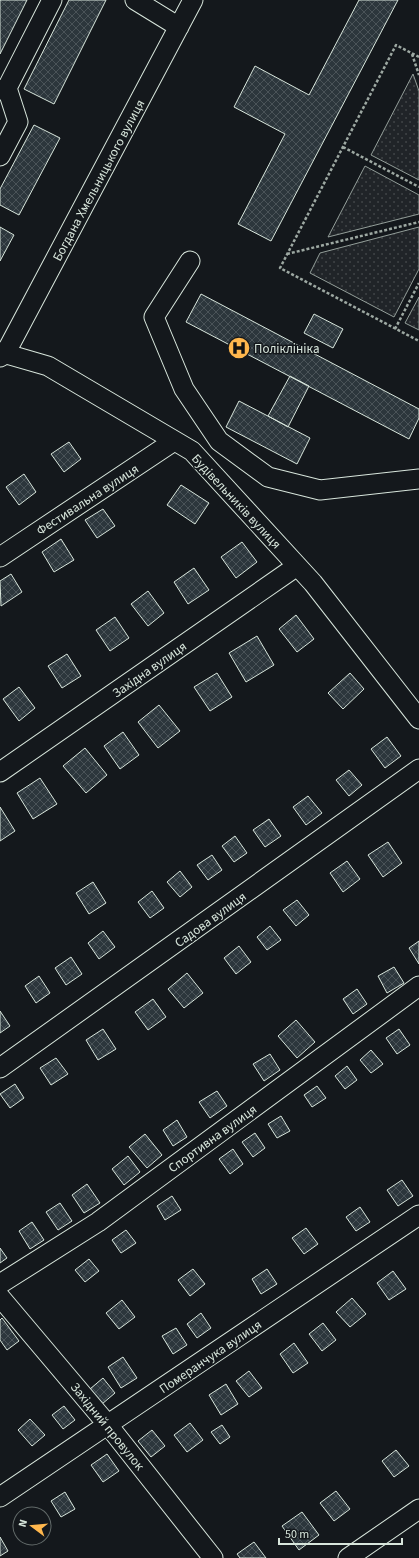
<svg xmlns="http://www.w3.org/2000/svg" width="419" height="1558" font-family="'Source Sans 3',sans-serif">
<style>
.grass{fill:url(#grass-dots);stroke:#939e99}
.building{fill:url(#building-cross-hatch);stroke:#d8e6dc}
.lines{fill:none;stroke-linecap:round;stroke-linejoin:round}
.minor-casing{stroke:#d8e6dc;stroke-width:21}
.path{stroke:#9da8a2;stroke-width:2.5;stroke-dasharray:3 2;stroke-linecap:butt}
.minor{stroke:#14181c;stroke-width:19}
.labels{text-anchor:middle;stroke-width:3;stroke-linejoin:round;paint-order:stroke}
.street-label{font-size:13px;fill:#d8e6dc;stroke:#14181c}
.poi-label{font-size:13px;fill:#d8e6dc;stroke:#14181c;text-anchor:start}
</style>
<defs>
<pattern id="grass-dots" width="8" height="8" patternUnits="userSpaceOnUse"><rect width="8" height="8" fill="#202428"/><path d="M2 2h.1M6 6h.1" fill="none" stroke="#404447" stroke-width="1.8" stroke-linecap="round"/></pattern>
<pattern id="building-cross-hatch" width="8" height="8" patternUnits="userSpaceOnUse"><rect width="8" height="8" fill="#2c363c"/><path d="M0 0l8 8M0 8l8-8" fill="none" stroke="#4a5358"/></pattern>
</defs>
<rect width="100%" height="100%" fill="#14181c"/>
<!-- grass -->
<path class="grass" d="M413,74L419,91V180L371,155Z
M365,166L419,195V214L328,237Z
M419,227V269L394,317L310,273L320,253Z
M419,297V330L405,323Z"/>
<!-- building -->
<path class="building" d="M0,0H27L0,54Z
M69,0H106L54,104L24,89Z
M359,0H398L271,241L238,224L285,134L234,107L255,66L309,95Z
M34,125L60,138L19,215L0,205V189Z
M0,227L14,235L0,261Z
M201,294L419,409V418L409,439L186,322Z
M314,314L343,329L333,348L304,333Z
M290,376L309,386L288,427L268,416Z
M239,401L310,438L297,464L226,427Z
M69,442L81,459L64,472L51,454Z
M24,474L36,492L19,505L6,487Z
M181,485L209,503L195,524L167,505Z
M103,509L115,526L97,538L85,520Z
M61,539L74,560L54,572L42,552Z
M242,542L257,562L236,578L221,557Z
M194,568L209,590L188,604L174,582Z
M11,574L22,592L1,606L0,581Z
M148,591L164,613L148,626L131,604Z
M296,615L314,639L297,652L279,629Z
M115,617L129,638L110,651L96,630Z
M257,636L274,665L246,682L229,653Z
M67,654L81,676L62,688L48,666Z
M217,673L232,697L210,711L194,687Z
M350,673L364,689L343,709L328,693Z
M19,687L35,708L19,721L3,699Z
M159,705L180,731L158,748L138,722Z
M123,732L139,755L120,769L104,746Z
M387,737L401,756L385,768L371,749Z
M85,748L107,775L86,793L63,766Z
M349,770L362,785L349,796L336,780Z
M40,778L57,804L33,819L17,793Z
M308,796L322,813L306,825L293,807Z
M0,807L15,831L0,841Z
M269,819L281,836L265,847L253,830Z
M235,836L247,853L234,862L222,846Z
M388,842L402,863L383,877L368,855Z
M212,855L222,870L208,880L197,865Z
M347,861L360,879L343,892L330,873Z
M180,871L192,887L180,897L167,882Z
M93,882L106,903L89,914L76,893Z
M152,891L164,908L150,918L138,902Z
M297,900L309,915L296,926L283,910Z
M270,926L281,940L267,950L257,937Z
M103,931L115,947L99,959L88,943Z
M419,941V964L409,948Z
M239,946L251,962L236,974L224,958Z
M71,957L82,974L66,985L55,968Z
M394,967L404,983L387,993L378,976Z
M187,973L203,993L184,1008L168,989Z
M39,976L50,993L36,1003L25,986Z
M357,989L367,1004L353,1014L343,999Z
M153,999L166,1017L148,1030L135,1012Z
M0,1011L10,1026L0,1033Z
M296,1020L315,1042L297,1058L278,1036Z
M103,1029L116,1049L98,1060L86,1040Z
M399,1029L410,1045L397,1054L386,1038Z
M371,1050L383,1064L371,1073L360,1060Z
M270,1054L280,1070L264,1081L253,1064Z
M56,1058L68,1074L51,1085L40,1068Z
M347,1066L357,1080L345,1089L335,1076Z
M15,1084L24,1098L10,1108L0,1094Z
M317,1086L326,1098L312,1107L304,1095Z
M217,1091L227,1106L210,1118L199,1102Z
M281,1116L290,1131L277,1138L268,1124Z
M177,1120L187,1137L173,1146L163,1130Z
M255,1133L265,1148L253,1157L242,1142Z
M145,1134L162,1155L147,1168L129,1147Z
M233,1149L243,1164L230,1174L219,1159Z
M128,1156L140,1172L124,1185L112,1169Z
M402,1180L413,1196L398,1206L387,1190Z
M87,1184L100,1203L84,1213L72,1195Z
M172,1196L181,1210L165,1220L157,1206Z
M60,1203L72,1221L58,1230L46,1212Z
M360,1207L370,1222L356,1231L346,1217Z
M32,1222L44,1240L30,1249L19,1231Z
M306,1228L318,1244L304,1254L292,1238Z
M126,1230L136,1243L121,1253L112,1240Z
M0,1248L7,1258L0,1263Z
M89,1259L99,1271L85,1282L75,1270Z
M193,1269L205,1284L190,1296L178,1280Z
M267,1269L277,1284L261,1294L252,1279Z
M393,1271L406,1289L389,1300L377,1283Z
M352,1298L366,1314L350,1327L336,1312Z
M122,1300L135,1317L119,1329L106,1313Z
M201,1313L211,1328L197,1338L187,1324Z
M2,1318L19,1341L7,1350L0,1340V1320Z
M323,1323L336,1340L322,1351L309,1334Z
M176,1328L187,1345L173,1354L162,1336Z
M294,1343L308,1363L293,1373L280,1354Z
M123,1357L137,1378L121,1388L108,1367Z
M249,1371L262,1388L249,1397L236,1381Z
M103,1378L115,1393L102,1404L90,1389Z
M226,1384L238,1404L221,1415L209,1395Z
M64,1406L75,1420L63,1429L52,1415Z
M30,1419L45,1435L32,1446L18,1430Z
M190,1423L203,1440L187,1452L174,1435Z
M222,1425L230,1437L220,1444L211,1432Z
M152,1430L165,1446L151,1457L138,1441Z
M396,1450L409,1466L394,1477L382,1461Z
M107,1454L119,1471L103,1482L91,1465Z
M336,1491L350,1509L334,1521L320,1503Z
M65,1492L75,1509L61,1517L51,1501Z
M302,1512L319,1535L299,1550L282,1526Z
M0,1537L8,1551L0,1556Z
M254,1542L266,1558H240L237,1554Z"/>
<g class="lines">
<!-- minor casing -->
<g class="minor-casing">
<path id="minor" d="M135,0L179,27
M0,90L7,88L52,0
M0,156L18,122L7,88
M190,261L154,317L184,389L219,441L268,477L320,490L419,479
M0,352L48,366L192,451L313,583L419,719
M0,357L5,354L193,0
M0,557L174,441
M0,772L297,566
M0,1068L419,769
M0,1284L98,1222L419,986
M0,1297L108,1425L213,1558
M0,1497L419,1215
M348,1558L419,1509"/>
</g>
<!-- path -->
<path class="path" d="M412,54L419,75
M419,57L396,45L280,268L419,341
M343,147L419,187
M287,254L419,222
M395,329L419,283"/>
<!-- minor -->
<use href="#minor" class="minor"/>
</g>
<!-- icons -->
<defs>
<g id="hospital-disc" transform="scale(1.15)"><circle r="9.5" fill="#ffb74d" stroke="#14181c"/><path d="M-5-5h3v3.5h4V-5h3V5h-3V1.5h-4V5h-3Z" fill="#111"/></g>
</defs>
<g fill-rule="evenodd">
<use href="#hospital-disc" x="239" y="348"/>
</g>
<g class="labels">
<!-- street labels -->
<g class="street-label">
<text transform="translate(98 180) rotate(-62)" y="5">Богдана Хмельницького вулиця</text>
<text transform="translate(87 499) rotate(-33)" y="5">Фестивальна вулиця</text>
<text transform="translate(237 501) rotate(47)" y="5">Будівельників вулиця</text>
<text transform="translate(149 669) rotate(-35)" y="5">Західна вулиця</text>
<text transform="translate(210 919) rotate(-36)" y="5">Садова вулиця</text>
<text transform="translate(212 1138) rotate(-36)" y="5">Спортивна вулиця</text>
<text transform="translate(210 1356) rotate(-34)" y="5">Померанчука вулиця</text>
<text transform="translate(108 1426) rotate(51)" y="5">Західний провулок</text>
</g>
<!-- poi labels -->
<g class="poi-label">
<text x="254" y="353">Поліклініка</text>
</g>
</g>
<!-- north arrow -->
<g transform="translate(32 1526) rotate(286)"><circle r="19" fill="#14181c" stroke="#626a69"/>
<path d="M0-3L7 15L0 10L-7 15Z" fill="#ffb74d"/>
<text y="-6" font-size="11" font-weight="bold" text-anchor="middle" fill="#d8e6dc">N</text>
</g>
<!-- scale -->
<path d="M279 1538v6h123v-6" fill="none" stroke="#d8e6dc" stroke-width="2"/>
<text x="285" y="1538" font-size="12" fill="#d8e6dc" stroke="#14181c" stroke-width="3" paint-order="stroke">50 m</text>
</svg>
